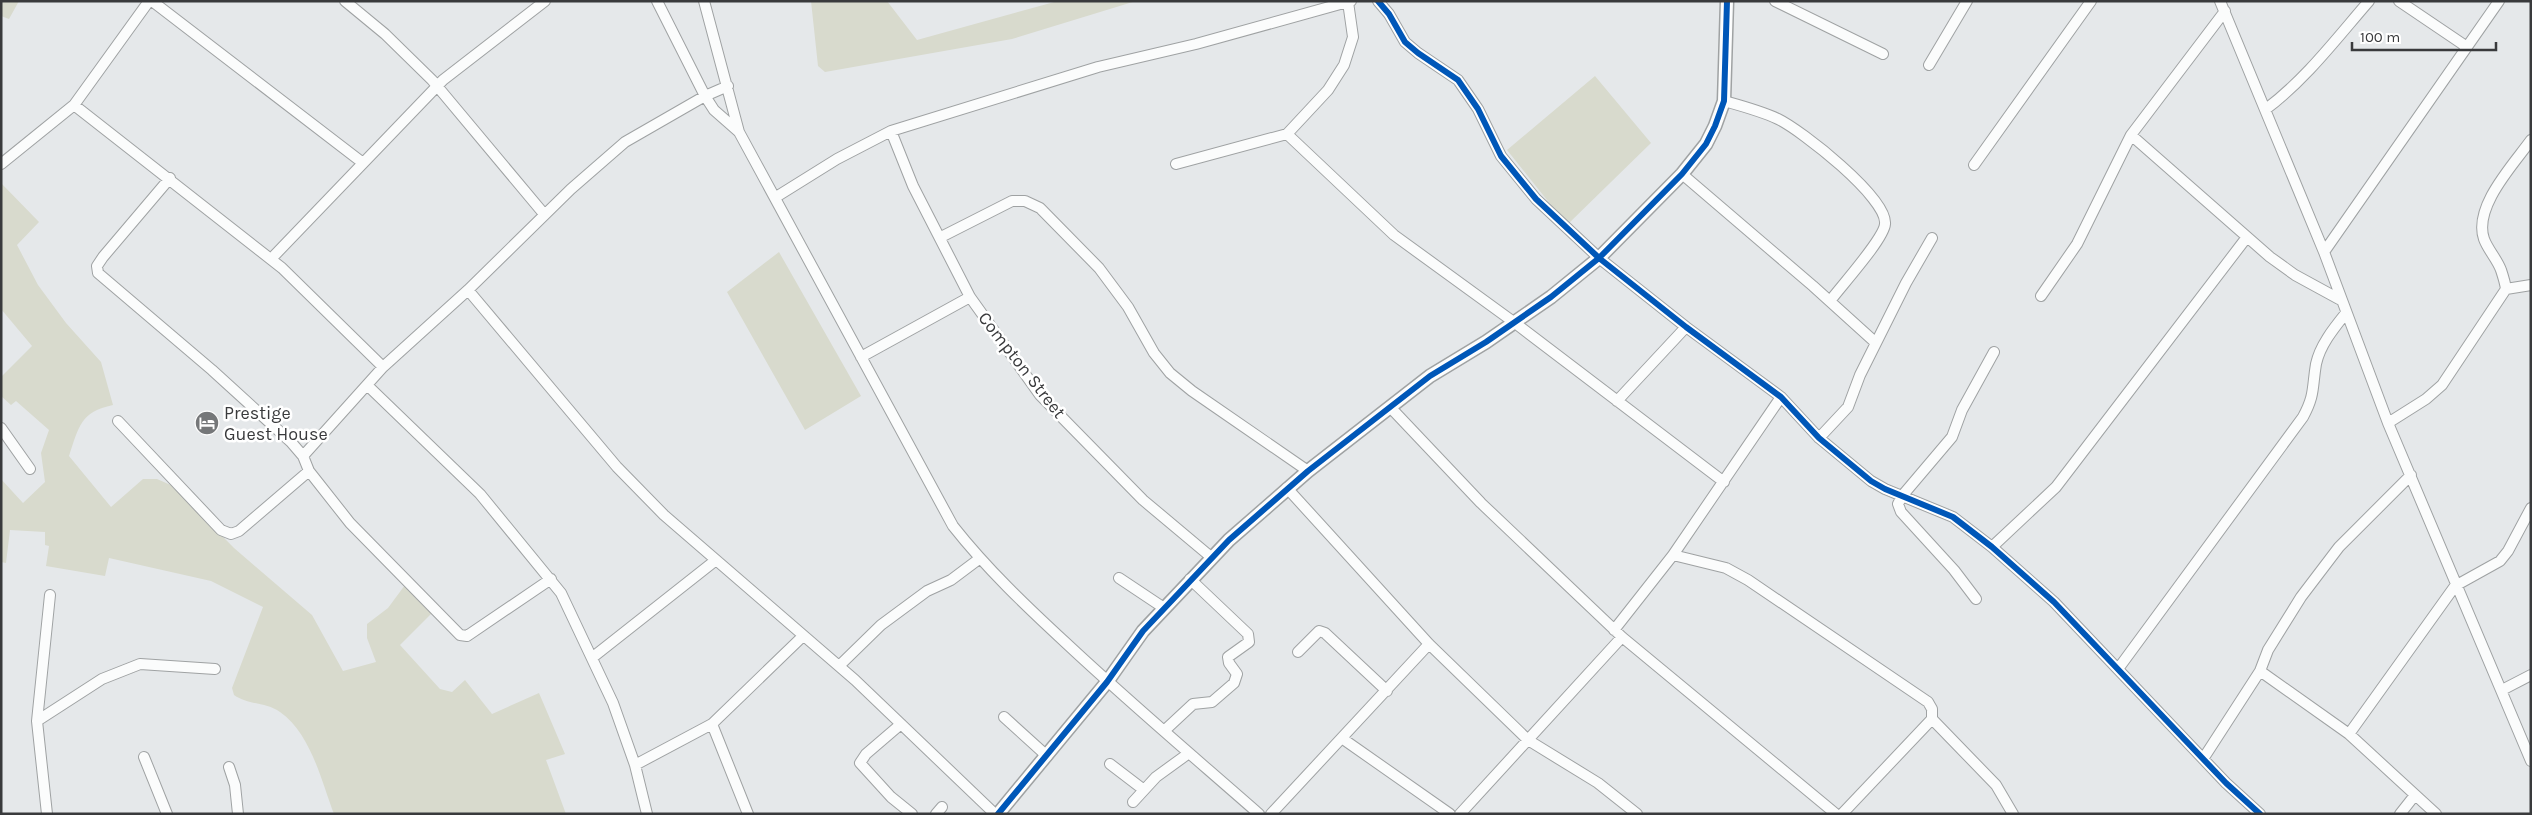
<svg xmlns="http://www.w3.org/2000/svg" width="2532" height="815" font-family="Karla,sans-serif">
<style>
.green{fill:#d8dacd}
.lines{fill:none;stroke-linecap:round;stroke-linejoin:round}
.minor-casing{stroke:#9fa2a3;stroke-width:12}
.tertiary-casing{stroke:#9fa2a3;stroke-width:15}
.minor{stroke:#fbfcfc;stroke-width:10}
.tertiary{stroke:#fbfcfc;stroke-width:12}
.cycleway-casing{stroke:#fff;stroke-width:9}
.cycleway{stroke:#0057b8;stroke-width:6}
.labels{text-anchor:middle;stroke-width:5;stroke-linejoin:round;paint-order:stroke}
.street-label{font-size:18px;fill:#393a3c;stroke:#fff}
.poi-label{font-size:18px;fill:#393a3c;stroke:#fff;text-anchor:start}
</style>
<rect width="100%" height="100%" fill="#e5e8ea"/>
<!-- green -->
<path class="green" d="M1,1H19L9,19L1,16Z
M811,1H887L917,40L1058,1H1136L1012,39L825,72L818,66Z
M1595,76L1651,143L1567,225L1507,150Z
M1,183L39,222L17,245L38,285L66,323L101,362L113,405C80,412 79,427 69,456L111,507L143,479H157L173,486L234,548L312,615L343,671L376,662L367,638V624L388,608L405,585L434,611L400,645L440,689L452,692L465,680L492,714L539,693L565,754L546,760L566,814H334C321,780 311,734 280,712C266,702 248,705 234,695L232,688L263,607L211,581L109,558L105,576L46,566L49,546L45,545V532L10,530L6,563L1,562V479L23,503L45,482L41,453L49,430L16,401L11,405L1,396V377L32,346L1,309Z
M779,252L861,396L805,430L727,292Z"/>
<g class="lines">
<!-- minor casing -->
<g class="minor-casing">
<path id="minor" d="M152,1L363,163
M345,1L385,34L432,80L544,214
M657,1L705,96L714,110L739,132
M704,1L739,132L953,526C987,569 1026,606 1066,643C1129,702 1194,757 1259,814
M1378,1L1389,14L1405,42L1418,53L1458,80L1478,109L1501,156L1536,199L1599,258L1686,327L1781,397L1819,438L1871,481L1885,489L1953,517L1992,547L2054,602L2226,783L2260,814
M1775,1L1883,54
M2220,1L2324,252L2388,423L2531,761
M2399,1L2467,47
M1929,65L1967,1
M1724,101C1742,106 1761,111 1778,119C1801,130 1888,198 1885,224C1884,239 1841,286 1830,301
M74,105L282,268L383,367
M2266,109C2306,79 2336,39 2369,1
M891,131L913,186L970,297L1040,395L1143,500L1211,557
M1287,134L1394,235L1515,323L1724,482
M2131,135L2270,257L2295,275L2339,299
M1,164L74,105L149,1
M1176,164L1287,134L1328,90L1344,65L1353,37L1348,2
M1974,165L2091,1
M1682,174L1813,286L1876,343
M170,178L103,257L97,266L98,273L212,370L291,442L303,456L309,471L350,523L460,635L467,636L551,579
M776,197L837,159L891,131L1098,67L1196,44L1351,1
M941,237L1012,201H1025L1040,208L1099,268L1128,307L1154,353L1170,373L1192,391L1308,471
M2324,252L2499,1
M271,259L443,80L545,1
M2506,289C2505,282 2503,276 2501,270C2497,259 2488,250 2484,239C2473,207 2513,165 2531,140
M468,290L617,467L664,515L855,680L995,814
M2041,296L2077,244L2131,135L2225,11
M861,357L970,297
M367,385L480,494L561,593L613,703L635,765L647,814
M1617,401L1686,327
M1390,407L1481,503L1622,637L1836,814
M118,421L221,530L231,534L239,531L309,471
M2388,423L2426,399L2442,385L2506,289L2531,285
M1,428L30,469
M1819,438L1848,407L1860,375L1906,283L1932,238
M303,456L383,367L468,290L571,189L625,142L705,96L728,86
M1287,488L1429,644L1528,740L1598,783L1637,814
M1992,547L2056,487L2247,237
M1673,555L1726,568L1748,580L1928,702L1932,709V719L1842,814
M1119,578L1164,608
M1976,599L1954,570L1901,512L1898,504L1902,496L1952,437L1962,410L1994,352
M1614,630L1673,555L1781,397
M1298,652L1319,631L1325,633L1387,691
M593,657L716,560
M839,666L881,625L927,591L951,580L979,559
M2118,669L2303,417C2315,395 2312,388 2316,364C2320,345 2334,328 2346,313
M2260,671L2349,734L2436,814
M2502,690L2531,675
M1004,717L1047,756
M1932,719L1996,785L2013,814
M37,721L102,679L140,664L215,669
M712,724L748,814
M901,724L866,754L860,763L891,797L912,814
M1164,731L1193,704L1212,702L1234,683L1237,674L1229,663L1228,657L1249,642L1248,634L1190,579
M2349,734L2455,586L2500,561L2508,551L2531,508
M1343,739L1450,814
M144,757L167,814
M2203,759L2260,671L2268,650L2301,597L2339,547L2411,475
M1110,764L1144,790
M635,765L712,724L802,637
M229,767L235,785L238,814
M1133,802L1156,777L1189,753
M47,814L37,721L50,595
M936,814L942,807
M1271,814L1429,644
M1460,814L1622,637
M2400,814L2415,795"/>
</g>
<!-- tertiary casing -->
<g class="tertiary-casing">
<path id="tertiary" d="M998,814L1107,682L1143,631L1229,540L1308,471L1430,376L1486,342L1551,297L1599,258L1682,174L1706,144L1715,126L1724,101L1727,1"/>
</g>
<!-- minor -->
<use href="#minor" class="minor"/>
<!-- tertiary -->
<use href="#tertiary" class="tertiary"/>
<!-- cycleway casing -->
<g class="cycleway-casing">
<path id="cycleway" d="M1378,1L1389,14L1405,42L1418,53L1458,80L1478,109L1501,156L1536,199L1599,258L1686,327L1781,397L1819,438L1871,481L1885,489L1953,517L1992,547L2054,602L2226,783L2260,814
M998,814L1107,682L1143,631L1229,540L1308,471L1430,376L1486,342L1551,297L1599,258L1682,174L1706,144L1715,126L1724,101L1727,1"/>
</g>
<!-- cycleway -->
<use href="#cycleway" class="cycleway"/>
</g>
<!-- icons -->
<defs>
<g id="hotel-disc" transform="scale(1.25)"><circle r="9.5" fill="#757779" stroke="#fff"/><path d="M-6-4.5h1.5V1H6V5H4.5V3h-9V5H-6ZM-4 0a1.8 1.8 0 1 1 3.6 0ZM.5 0V-2.5h3Q6-2.5 6 0Z" fill="#fff"/></g>
</defs>
<g fill-rule="evenodd">
<use href="#hotel-disc" x="207" y="423"/>
</g>
<g class="labels">
<!-- street labels -->
<g class="street-label">
<text transform="translate(1022 365) rotate(52)" y="6">Compton Street</text>
</g>
<!-- poi labels -->
<g class="poi-label">
<text x="224" y="419">Prestige<tspan x="224" dy="21">Guest House</tspan></text>
</g>
</g>
<!-- border -->
<rect width="2532" height="815" fill="none" stroke="#393a3c" stroke-width="5"/>
<!-- scale -->
<path d="M2352 42v8h144v-8" fill="none" stroke="#393a3c" stroke-width="2.5"/>
<text x="2360" y="42" font-size="15" fill="#393a3c" stroke="#ffffff" stroke-width="4" paint-order="stroke">100 m</text>
</svg>
